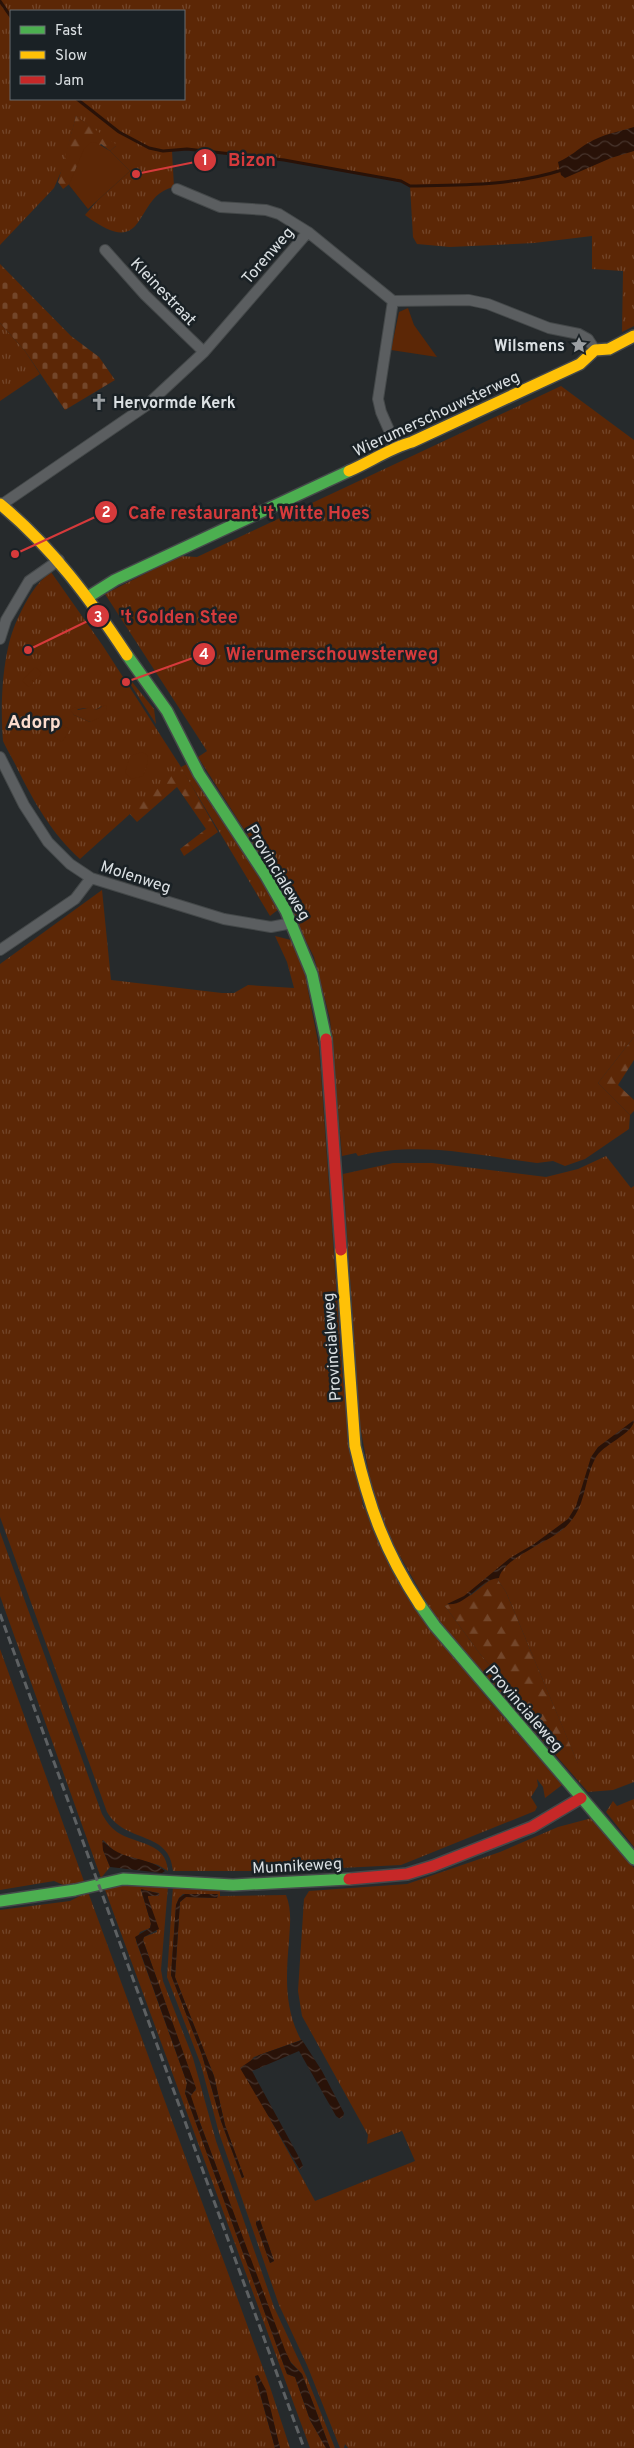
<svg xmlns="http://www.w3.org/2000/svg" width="634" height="2448" font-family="Overpass,sans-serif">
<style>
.grass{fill:url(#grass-tufts);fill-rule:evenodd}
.forest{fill:url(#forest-firs)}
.cemetery{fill:url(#cemetery-stones)}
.green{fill:#5c2706}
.water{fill:url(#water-waves)}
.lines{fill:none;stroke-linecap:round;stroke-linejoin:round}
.stream{stroke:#291208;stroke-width:3}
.street-casing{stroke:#444849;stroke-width:12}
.fast-casing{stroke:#444849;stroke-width:14}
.slow-casing{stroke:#444849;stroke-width:14}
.jam-casing{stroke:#444849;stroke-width:14}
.street{stroke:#5b5e60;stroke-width:10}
.fast{stroke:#4caf50;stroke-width:11}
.slow{stroke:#ffc107;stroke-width:11}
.jam{stroke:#c62828;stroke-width:11}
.rail{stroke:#5d6062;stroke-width:3;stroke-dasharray:8 4;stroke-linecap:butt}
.labels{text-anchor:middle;stroke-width:5;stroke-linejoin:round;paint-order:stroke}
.street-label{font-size:16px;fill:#dbe0e3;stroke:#1a2125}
.poi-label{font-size:16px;font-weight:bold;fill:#dbe0e3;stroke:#1a2125;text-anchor:end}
.quarter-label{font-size:19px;font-weight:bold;fill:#fbdccd;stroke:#1a2125}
.leader{fill:none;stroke:#d63a3b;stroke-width:2}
.callout-dot{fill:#d63a3b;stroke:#1a2125;stroke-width:2}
.mark-label{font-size:15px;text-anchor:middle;font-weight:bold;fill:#fff}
.callout-label{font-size:18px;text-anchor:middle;font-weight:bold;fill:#d63a3b;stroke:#1a2125;stroke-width:5;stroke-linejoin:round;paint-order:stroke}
</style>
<defs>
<pattern id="grass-tufts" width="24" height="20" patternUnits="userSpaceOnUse" patternTransform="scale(1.25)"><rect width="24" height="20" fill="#5c2706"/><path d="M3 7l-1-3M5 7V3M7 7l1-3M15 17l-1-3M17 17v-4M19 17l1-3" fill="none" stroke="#73462a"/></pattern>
<pattern id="forest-firs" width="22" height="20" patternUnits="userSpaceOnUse" patternTransform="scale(1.25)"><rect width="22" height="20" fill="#5c2706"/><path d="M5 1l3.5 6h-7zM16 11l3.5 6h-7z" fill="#73462a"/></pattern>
<pattern id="cemetery-stones" width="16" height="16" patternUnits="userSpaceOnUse" patternTransform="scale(1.25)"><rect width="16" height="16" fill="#5c2706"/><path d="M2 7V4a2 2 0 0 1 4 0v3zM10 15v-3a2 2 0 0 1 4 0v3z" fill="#73462a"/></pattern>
<pattern id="water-waves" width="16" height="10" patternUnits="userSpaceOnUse" patternTransform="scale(1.25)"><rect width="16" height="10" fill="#291208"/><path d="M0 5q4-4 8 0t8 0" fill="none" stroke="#47342c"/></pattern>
</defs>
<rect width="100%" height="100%" fill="#262a2c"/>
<!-- grass -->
<path class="grass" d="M0,0H634V326L622,332L623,271L592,269V236L534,243L450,247L417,244L413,237L410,186L401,181L318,165L187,149L172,151L174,187C132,195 150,264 85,215L97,201L130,171L110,151L116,146L76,116L63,167L54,188L0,245ZM11,11H184V99H11Z
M0,323L25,351L40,374L0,401Z
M561,386L634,440V1037L598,1083L630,1115L629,1129L585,1159L565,1166L553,1161L537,1163C474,1155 421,1141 358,1156L356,1153L342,1156L330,1019L314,957L270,870L198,757L207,751L105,594L180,556L197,557Z
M51,572L103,646L181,767L187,764L279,909L270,916L181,768L80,859C52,834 34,802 17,768C13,759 7,750 3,741C0,706 2,650 18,618C27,599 35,584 51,572ZM102,706L90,722L74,715L71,710L85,708L95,710Z
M132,682L154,709L156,724L131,685Z
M102,890L111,980L222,993H234L248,985L294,988L287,962L275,936L291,940L304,970L319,1047L343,1381L363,1506L482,1692L562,1785L545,1798L543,1787L537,1779L538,1786L531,1797L537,1807L535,1811L401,1865L281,1871H173C170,1830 125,1844 107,1812L0,1517V964Z
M606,1156L631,1188L634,1186V1782L613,1790L588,1792L436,1619L388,1535L371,1484L360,1426L343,1174L393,1163H432L546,1177L578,1169ZM495,1576L506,1592L578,1764L480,1654L445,1606L461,1600Z
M0,1532L102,1814C106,1821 111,1828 117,1832C136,1845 166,1841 168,1871L158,1865L116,1853L103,1840V1850L110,1867L101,1878L0,1596Z
M0,1649L85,1884L68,1887L54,1881L0,1890Z
M634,1799V1847L606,1812L613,1801L617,1806Z
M592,1818L634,1868V2448H348L345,2444L344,2448H340L307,2365L279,2305L219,2133L201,2065L167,1977L173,1886L220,1889V1896L286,1895C292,1910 290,1924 289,1941C286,1976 284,2008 301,2040L254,2057L242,2071L245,2073L315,2201L415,2161L402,2131L367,2144L368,2135L302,2016L298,1991L304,1899L309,1891L407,1884L500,1852L558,1827ZM183,1894L218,1895L217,1898L186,1897L180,1902L175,1977L214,2076L225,2125L244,2177L242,2178L221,2121L202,2055L171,1975L176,1905L179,1898ZM260,2221L274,2261L270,2263L256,2224V2222Z
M111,1885L168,1886L161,1970L163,1981L193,2058L216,2141L274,2307L307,2378L335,2448H330L302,2374L287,2358L191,2098V2094L196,2090L192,2078L143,1940L144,1937L157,1932L148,1898V1896H158L159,1893L141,1890L151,1923L150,1928L140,1932L136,1941L187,2083L185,2093L287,2374L295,2377L310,2420L326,2448H310L104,1887Z
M88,1892L270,2387L290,2448H280C275,2432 267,2383 255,2376L275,2448H0V1910L70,1901Z"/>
<!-- forest -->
<path class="forest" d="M76,116L117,145L110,151L101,144L77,166L72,182L63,189L58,182Z
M181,767L218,832L184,856L180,849L206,829L177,787L137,822L129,813Z
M634,1037V1060L618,1085L634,1100V1111L630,1115L598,1083Z
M495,1576L506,1592L579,1766L480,1654L445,1606L471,1595Z"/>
<!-- cemetery -->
<path class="cemetery" d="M0,264L71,336L99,357L115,380L65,410L25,351L0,323Z"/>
<!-- green -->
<path class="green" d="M95,142L110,151L130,171L88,209L69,185L84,149L90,143Z
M408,308L414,325L437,357L391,350L399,312Z
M35,667L42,673L29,687L22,681Z
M106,705L107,710L99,718L90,722L74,715L70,710L76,707L78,710L92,707L95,710Z
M50,716L70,730L62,742L41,728Z
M142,752L147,755L148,762L143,776L132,779L125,773L130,756Z"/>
<!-- water -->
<path class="water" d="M634,127V151L611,158L565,178L561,175L558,162C570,157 578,149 588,143C603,134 618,132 634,127Z
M634,1420C634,1434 602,1444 595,1459C582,1485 587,1510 562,1530C546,1543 503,1559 499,1578C479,1579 467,1607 447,1604L464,1596L510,1558L534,1544L568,1519L576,1506L591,1457L598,1447Z
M102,1840C123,1863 144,1854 165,1871L162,1873L110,1867L103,1850Z
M141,1889L160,1894L158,1896H148V1898L159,1929L144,1937L143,1940L196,2088L191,2096L199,2120L285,2350L291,2363L302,2374L330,2448H326L310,2420L295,2377L287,2374L185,2093L187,2083L135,1937L150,1928L151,1924Z
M185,1894H218L217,1898L186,1897L180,1902L175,1977L214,2076L225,2125L244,2177L242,2178L221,2121L202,2055L171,1975L176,1905L179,1898Z
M302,2040L322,2071L344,2113L343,2117L340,2119L336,2116L299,2051L252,2071L301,2161L303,2166L300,2170L240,2068L259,2055Z
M260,2220L274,2261L270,2263L256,2224V2221Z
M258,2375L266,2390L280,2448H275L256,2379L255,2376Z"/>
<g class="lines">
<!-- stream -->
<path class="stream" d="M0,1L11,17
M77,99L119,132L149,148L163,151L187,149L284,160L401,181L410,186C461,185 513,186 562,170"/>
<!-- street casing -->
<g class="street-casing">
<path id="street" d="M177,189L220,207L266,210L279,214L308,232
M105,250L145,295L204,352
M393,301L378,399L381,412L396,446
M1,505L147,405L204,352L308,232L393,301L469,300L488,304L549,328L579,334L588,339L595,350
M0,639L6,620L29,581L59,560
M0,757L24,805L48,842L70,864L91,878L224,919L271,927L292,923
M0,950L75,899L91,878"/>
</g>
<!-- fast casing -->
<g class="fast-casing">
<path id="fast" d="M88,597L115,580L349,471
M127,655L167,711L199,774L266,876L286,911L312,974L326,1039
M420,1605L435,1626L634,1859
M0,1901L75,1890L123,1879L233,1885L349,1879"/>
</g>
<!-- slow casing -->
<g class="slow-casing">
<path id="slow" d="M349,471C370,462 390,448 412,442L580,364L595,350L609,349L634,336
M0,504C52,547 90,599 127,655
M341,1250L355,1446C369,1507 385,1552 420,1605"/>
</g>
<!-- jam casing -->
<g class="jam-casing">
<path id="jam" d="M326,1039L341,1250
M349,1879L407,1874L433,1866L532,1827L581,1798"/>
</g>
<!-- street -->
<use href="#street" class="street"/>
<!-- fast -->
<use href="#fast" class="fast"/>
<!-- slow -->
<use href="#slow" class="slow"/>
<!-- jam -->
<use href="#jam" class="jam"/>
<!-- rail -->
<path class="rail" d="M0,1614L304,2448"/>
</g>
<!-- icons -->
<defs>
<g id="sight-bare" transform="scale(1.35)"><path d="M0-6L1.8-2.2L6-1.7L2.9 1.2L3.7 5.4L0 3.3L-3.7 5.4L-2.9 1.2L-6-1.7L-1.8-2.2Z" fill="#9ca0a3" stroke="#1a2125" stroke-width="2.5" paint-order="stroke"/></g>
<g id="church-bare" transform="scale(1.35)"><path d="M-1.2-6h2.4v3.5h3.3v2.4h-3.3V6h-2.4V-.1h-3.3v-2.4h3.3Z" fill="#9ca0a3" stroke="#1a2125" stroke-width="2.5" paint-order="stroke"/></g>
</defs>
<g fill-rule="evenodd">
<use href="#sight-bare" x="579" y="345"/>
<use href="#church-bare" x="99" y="402"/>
</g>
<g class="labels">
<!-- street labels -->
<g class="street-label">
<text transform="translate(267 255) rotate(-49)" y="6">Torenweg</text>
<text transform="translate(164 291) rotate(46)" y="6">Kleinestraat</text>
<text transform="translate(436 413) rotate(-25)" y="6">Wierumerschouwsterweg</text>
<text transform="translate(279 872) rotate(59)" y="6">Provincialeweg</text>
<text transform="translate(136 876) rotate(18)" y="6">Molenweg</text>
<text transform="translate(331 1347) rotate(-94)" y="6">Provincialeweg</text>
<text transform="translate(525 1708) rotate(49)" y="6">Provincialeweg</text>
<text transform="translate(297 1865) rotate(-3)" y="6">Munnikeweg</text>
</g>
<!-- poi labels -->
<g class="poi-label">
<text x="565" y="351">Wilsmens</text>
<text x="113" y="408" text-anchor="start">Hervormde Kerk</text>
</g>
<!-- quarter labels -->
<g class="quarter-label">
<text x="34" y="728">Adorp</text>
</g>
</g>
<!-- callouts -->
<path class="leader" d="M136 174L205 160M15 554L106 512M28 650L98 616M126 682L204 654"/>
<g class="callout-dot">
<circle cx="136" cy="174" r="5"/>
<circle cx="15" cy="554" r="5"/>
<circle cx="28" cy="650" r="5"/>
<circle cx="126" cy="682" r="5"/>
<circle cx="205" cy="160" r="12"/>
<circle cx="106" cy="512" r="12"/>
<circle cx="98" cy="616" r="12"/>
<circle cx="204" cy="654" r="12"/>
</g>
<g class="mark-label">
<text x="205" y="165">1</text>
<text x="106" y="517">2</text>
<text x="98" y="622">3</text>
<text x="204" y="659">4</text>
</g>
<g class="callout-label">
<text x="252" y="166">Bizon</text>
<text x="249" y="519">Cafe restaurant 't Witte Hoes</text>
<text x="179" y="623">'t Golden Stee</text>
<text x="332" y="660">Wierumerschouwsterweg</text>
</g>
<!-- legend -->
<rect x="10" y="10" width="175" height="90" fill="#1a2125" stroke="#676d71"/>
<rect x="20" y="26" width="25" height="8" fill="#4caf50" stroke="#676d71"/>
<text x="55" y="35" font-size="15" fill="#dbe0e3">Fast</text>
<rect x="20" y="51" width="25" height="8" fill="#ffc107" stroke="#676d71"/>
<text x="55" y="60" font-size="15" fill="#dbe0e3">Slow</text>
<rect x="20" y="76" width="25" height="8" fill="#c62828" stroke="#676d71"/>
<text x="55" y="85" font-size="15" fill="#dbe0e3">Jam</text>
</svg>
